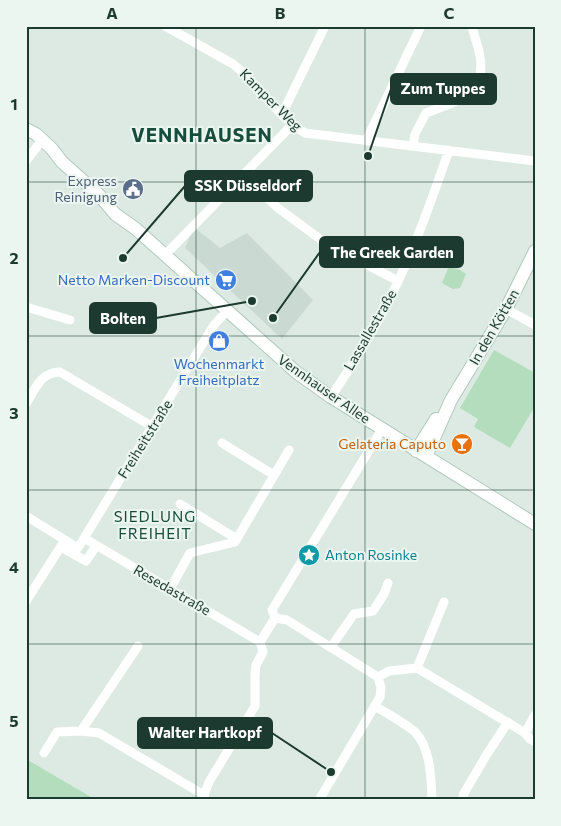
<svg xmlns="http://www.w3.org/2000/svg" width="561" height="826" font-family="Commissioner,sans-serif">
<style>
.built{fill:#cadad2}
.green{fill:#b3ddbc}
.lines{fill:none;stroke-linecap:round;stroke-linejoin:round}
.secondary-casing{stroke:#afcabe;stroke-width:14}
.street{stroke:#fff;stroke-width:9}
.secondary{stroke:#fff;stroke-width:12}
.grid{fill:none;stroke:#1d3a30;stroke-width:1;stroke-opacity:0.55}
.labels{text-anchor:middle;stroke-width:4;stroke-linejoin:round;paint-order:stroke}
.street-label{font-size:14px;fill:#1d3a30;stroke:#ecf6f1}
.service-label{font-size:14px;fill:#4e5e75;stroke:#ecf6f1;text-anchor:end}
.shop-label{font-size:14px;fill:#366cbe;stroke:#ecf6f1;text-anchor:end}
.food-label{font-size:14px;fill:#c56008;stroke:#ecf6f1;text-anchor:end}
.culture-label{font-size:14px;fill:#0d838f;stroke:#ecf6f1;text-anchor:start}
.neighbourhood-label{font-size:15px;letter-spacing:1px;fill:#184d3d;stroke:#ecf6f1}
.district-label{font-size:19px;font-weight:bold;letter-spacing:1px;fill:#184d3d;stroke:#ecf6f1}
.leader{fill:none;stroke:#1d3a30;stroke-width:2}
.callout-dot{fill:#1d3a30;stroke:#ecf6f1;stroke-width:2}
.callout{fill:#1d3a30;stroke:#1d3a30;stroke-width:2}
.callout-label{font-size:15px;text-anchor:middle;font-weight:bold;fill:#fff}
.neatline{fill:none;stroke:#1d3a30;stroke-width:2}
.grid-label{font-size:16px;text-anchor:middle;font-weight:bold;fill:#1d3a30}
</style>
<rect width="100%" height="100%" fill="#dceae3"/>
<!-- built -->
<path class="built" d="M194,227L220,248L247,233L313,300L282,339L185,248Z"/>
<!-- green -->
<path class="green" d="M449,266L462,271L466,274L460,288L453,289L442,283Z
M494,350L535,373V406L510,448L474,427L478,419L460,408Z
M26,759L96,800H26Z"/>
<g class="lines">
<!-- secondary casing -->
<g class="secondary-casing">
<path id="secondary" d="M26,129L36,134L52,149L62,162L100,196L115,214L136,229L296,372L331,397L535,524
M416,451L436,419
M426,456L451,400L506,309L535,251"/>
</g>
<!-- street -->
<path class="street" d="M165,26L233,64C259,84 276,116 305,133L535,161
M282,114L325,26
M366,141L421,26
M413,146L415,134L426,113C453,103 487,94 480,57C479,47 474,37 472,26
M26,161L42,140
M243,175L278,208L324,242L398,281
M165,255L293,124
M26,307L70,320
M506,309L535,325
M331,397C351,366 372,335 388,302C413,253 431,202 449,150
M26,404C35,389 41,372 60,372L153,427
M222,443L274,475
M180,504L237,539
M26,516L65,540
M84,538L260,642
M61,547L86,561L96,546
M170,589L190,553L235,542L289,450
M26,601L65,540L78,548L214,325L227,311
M275,618L287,620L378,677
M138,646L81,731L99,733L204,795
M331,647L354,614L373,611L384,594L388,583
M417,668L444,602
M378,677L389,671L417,668L525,733L530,739L535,742
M375,706C386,713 406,724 415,732C431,748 431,779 432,800
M525,733L535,715
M44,753L57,732L81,731
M205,800L204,795L209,782L255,706V675L256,665L263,652L260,642L275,618L272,610L382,429
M319,800L380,697L381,688L378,677
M464,800L463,795L487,754L508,722"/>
<!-- secondary -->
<use href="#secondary" class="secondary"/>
</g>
<!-- grid -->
<path class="grid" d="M196,26V800M365,26V800M26,182H535M26,336H535M26,490H535M26,644H535"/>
<!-- icons -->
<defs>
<g id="civic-disc" transform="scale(1.125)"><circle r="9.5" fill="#5c6f8a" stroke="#ecf6f1"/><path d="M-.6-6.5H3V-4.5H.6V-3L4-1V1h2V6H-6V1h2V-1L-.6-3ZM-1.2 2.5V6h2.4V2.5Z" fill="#fff"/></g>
<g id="supermarket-disc" transform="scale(1.125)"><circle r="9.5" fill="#3f7fe0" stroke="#ecf6f1"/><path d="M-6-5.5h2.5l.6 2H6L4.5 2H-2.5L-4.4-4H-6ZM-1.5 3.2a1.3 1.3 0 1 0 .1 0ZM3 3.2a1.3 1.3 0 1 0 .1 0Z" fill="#fff"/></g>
<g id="shop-disc" transform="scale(1.125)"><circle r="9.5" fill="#3f7fe0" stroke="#ecf6f1"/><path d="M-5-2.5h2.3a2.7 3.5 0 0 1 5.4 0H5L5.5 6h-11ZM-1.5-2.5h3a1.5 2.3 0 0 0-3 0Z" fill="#fff"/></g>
<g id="bar-disc" transform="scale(1.125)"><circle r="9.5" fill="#e8710a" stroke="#ecf6f1"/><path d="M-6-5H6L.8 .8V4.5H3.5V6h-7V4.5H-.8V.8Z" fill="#fff"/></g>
<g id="sight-disc" transform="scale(1.125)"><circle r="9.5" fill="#0f9aa8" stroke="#ecf6f1"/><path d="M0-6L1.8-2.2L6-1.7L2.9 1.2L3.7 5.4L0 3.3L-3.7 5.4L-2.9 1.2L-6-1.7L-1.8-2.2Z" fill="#fff"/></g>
</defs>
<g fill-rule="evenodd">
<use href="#civic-disc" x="133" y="189"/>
<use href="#supermarket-disc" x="226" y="280"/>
<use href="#shop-disc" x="219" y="341"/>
<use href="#bar-disc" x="462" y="444"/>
<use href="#sight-disc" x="309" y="555"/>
</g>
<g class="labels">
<!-- street labels -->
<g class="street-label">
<text transform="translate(271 100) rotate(45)" y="5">Kamper Weg</text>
<text transform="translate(494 327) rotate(-60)" y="5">In den Kötten</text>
<text transform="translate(370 330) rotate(-60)" y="5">Lassallestraße</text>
<text transform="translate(324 389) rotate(35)" y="5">Vennhauser Allee</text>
<text transform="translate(145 439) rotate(-58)" y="5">Freiheitstraße</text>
<text transform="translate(172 590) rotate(30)" y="5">Resedastraße</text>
</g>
<!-- service labels -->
<g class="service-label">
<text x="117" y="186">Express<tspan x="117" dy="16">Reinigung</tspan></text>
</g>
<!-- shop labels -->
<g class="shop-label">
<text x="210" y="285">Netto Marken-Discount</text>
<text x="219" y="369" text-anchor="middle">Wochenmarkt<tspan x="219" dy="16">Freiheitplatz</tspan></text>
</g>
<!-- food labels -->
<g class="food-label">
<text x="446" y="449">Gelateria Caputo</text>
</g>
<!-- culture labels -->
<g class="culture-label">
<text x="325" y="560">Anton Rosinke</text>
</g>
<!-- neighbourhood labels -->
<g class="neighbourhood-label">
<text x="155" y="522">SIEDLUNG<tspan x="155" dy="17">FREIHEIT</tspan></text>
</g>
<!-- district labels -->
<g class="district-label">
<text x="202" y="142">VENNHAUSEN</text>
</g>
</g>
<!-- callouts -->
<path class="leader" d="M368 156L391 89M123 258L185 186M273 318L320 252M252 301L156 318M331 772L272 733"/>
<g class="callout-dot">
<circle cx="368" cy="156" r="5"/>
<circle cx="123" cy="258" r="5"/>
<circle cx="273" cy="318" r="5"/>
<circle cx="252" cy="301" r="5"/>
<circle cx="331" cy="772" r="5"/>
</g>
<g class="callout">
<rect x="391" y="74" width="105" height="30" rx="5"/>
<rect x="185" y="171" width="127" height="30" rx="5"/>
<rect x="320" y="237" width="143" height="30" rx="5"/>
<rect x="90" y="303" width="66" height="30" rx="5"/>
<rect x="138" y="718" width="134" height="30" rx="5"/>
</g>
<g class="callout-label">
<text x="443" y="94">Zum Tuppes</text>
<text x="248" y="191">SSK Düsseldorf</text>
<text x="392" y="258">The Greek Garden</text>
<text x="123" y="324">Bolten</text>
<text x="205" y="738">Walter Hartkopf</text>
</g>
<!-- border -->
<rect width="561" height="826" fill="none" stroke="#ecf6f1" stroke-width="55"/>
<rect x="28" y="28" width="506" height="770" class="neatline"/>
<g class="grid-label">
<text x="112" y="19">A</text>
<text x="280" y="19">B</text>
<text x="449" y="19">C</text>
<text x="14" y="110">1</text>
<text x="14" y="264">2</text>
<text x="14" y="419">3</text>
<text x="14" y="573">4</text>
<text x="14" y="727">5</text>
</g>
</svg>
